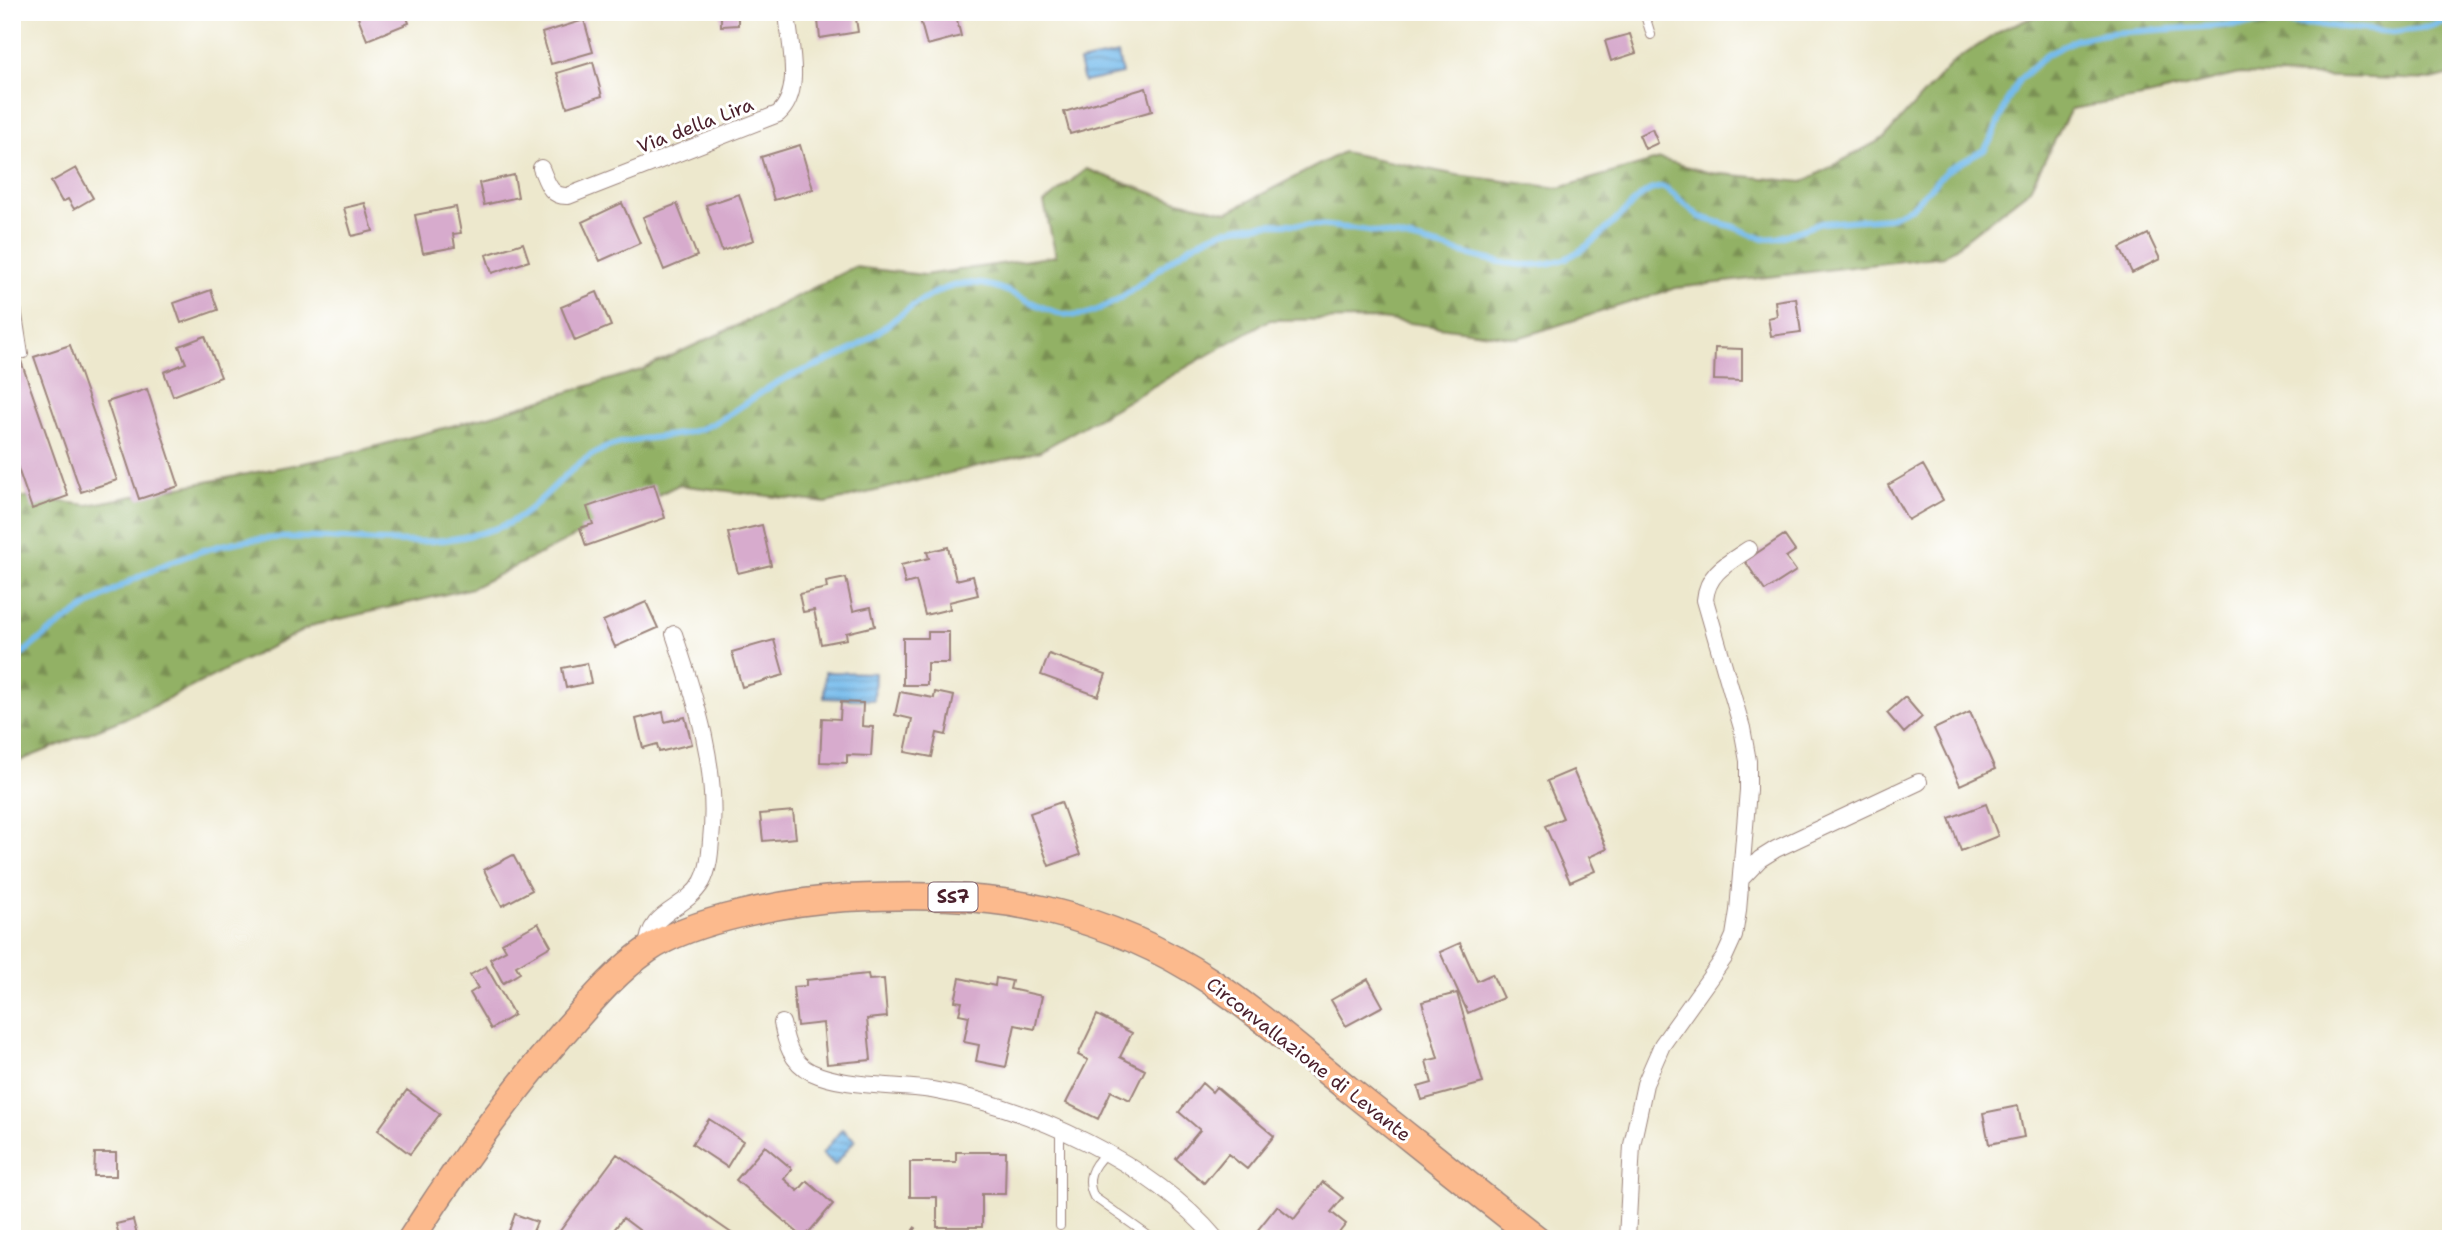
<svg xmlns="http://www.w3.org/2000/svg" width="2463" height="1251" font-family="'Shantell Sans',sans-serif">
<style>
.forest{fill:url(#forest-firs);stroke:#6e6848;stroke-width:2}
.water{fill:url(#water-rules);stroke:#606d8c;stroke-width:2}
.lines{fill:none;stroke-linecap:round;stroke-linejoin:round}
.stream{stroke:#75bbec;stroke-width:6}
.building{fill:#d7abcd}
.service-casing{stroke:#9c847c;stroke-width:10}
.minor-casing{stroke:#9c847c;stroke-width:18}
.primary-casing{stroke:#9c847c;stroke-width:29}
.path{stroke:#9c847c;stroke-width:3.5;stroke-dasharray:5 5;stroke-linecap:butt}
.service{stroke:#fff;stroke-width:8}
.minor{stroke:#fff;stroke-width:16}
.primary{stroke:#fcba8d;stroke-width:26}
.labels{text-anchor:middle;stroke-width:6;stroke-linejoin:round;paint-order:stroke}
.shield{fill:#fff;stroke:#80626b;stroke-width:2}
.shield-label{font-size:18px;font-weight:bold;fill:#4a1f2b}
.street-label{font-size:19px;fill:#4a1f2b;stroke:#fff}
</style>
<defs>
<pattern id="forest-firs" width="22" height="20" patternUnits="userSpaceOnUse" patternTransform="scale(1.75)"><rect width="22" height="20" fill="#92b165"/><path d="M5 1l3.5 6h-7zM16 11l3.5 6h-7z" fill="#798f53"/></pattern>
<pattern id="water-rules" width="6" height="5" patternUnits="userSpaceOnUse" patternTransform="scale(1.75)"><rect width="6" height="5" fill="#75bbec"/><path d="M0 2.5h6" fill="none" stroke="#6297bf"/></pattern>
</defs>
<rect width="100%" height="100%" fill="#fff"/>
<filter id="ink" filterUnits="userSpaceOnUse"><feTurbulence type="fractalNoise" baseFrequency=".0143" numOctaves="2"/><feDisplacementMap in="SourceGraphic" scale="14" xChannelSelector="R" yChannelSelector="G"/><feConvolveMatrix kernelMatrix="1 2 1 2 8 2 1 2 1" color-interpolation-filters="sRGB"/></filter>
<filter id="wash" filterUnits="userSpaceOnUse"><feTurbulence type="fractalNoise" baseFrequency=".00686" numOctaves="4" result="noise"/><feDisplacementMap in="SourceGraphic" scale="28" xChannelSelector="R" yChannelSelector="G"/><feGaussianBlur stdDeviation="1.57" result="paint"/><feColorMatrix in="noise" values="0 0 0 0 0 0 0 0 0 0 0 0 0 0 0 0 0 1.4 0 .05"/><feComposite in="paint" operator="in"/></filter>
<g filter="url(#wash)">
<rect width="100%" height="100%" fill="#ede8cd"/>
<!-- forest -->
<path class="forest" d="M2048,12H2451V75L2432,80L2239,74L2148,96L2071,109L2029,190L1944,256L1676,288L1518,338L1381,319L1269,320L1040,451L826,503L678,485L472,588L314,625L148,709L12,764V496L88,505L344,455L492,415L641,370L760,315L854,267L924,275L1056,256L1044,203L1086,169L1166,198L1228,212L1343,152L1457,175L1559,188L1660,159L1711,173L1803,182L1884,138L1953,62L2005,28Z"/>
<!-- water -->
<path class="water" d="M1118,54L1122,74L1084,82L1079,62Z
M825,672L875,673L874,700L824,698Z
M842,1129L855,1140L835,1165L822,1154Z"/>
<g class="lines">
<!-- stream -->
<path class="stream" d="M12,662C72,611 154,559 232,543C261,537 292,537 322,538C387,540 435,550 500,527C540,512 561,470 599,451C634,433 676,442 712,424C736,412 756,394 780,381C805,369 831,362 854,348C887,329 915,297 953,286C1006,270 1046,328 1090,313C1145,294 1176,239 1236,228C1289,218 1362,228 1415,240C1459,250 1519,277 1564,259C1593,247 1618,217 1641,196L1650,190L1661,187L1667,189L1700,217L1734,227L1763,239L1778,238L1821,223L1888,218L1912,207L1946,171L1984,150L1992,138L2007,101L2019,80L2047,54L2077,39L2110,33L2262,23L2308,24L2393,32L2420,29L2451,20"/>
</g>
<g id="blocks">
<!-- building -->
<path class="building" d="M356,12H405L409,23L367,40Z
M721,12H738V25L721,26Z
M817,12H855L858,32L820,38Z
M918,12H955L961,36L927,45Z
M584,20L593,52L551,64L542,33Z
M1630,34L1636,53L1611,61L1605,41Z
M593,62L602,96L567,107L557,73Z
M1146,88L1152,111L1070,134L1064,112Z
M1652,129L1658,143L1645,149L1639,135Z
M800,145L813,189L774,200L761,157Z
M76,168L93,198L74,209L68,199L62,202L51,182Z
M514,175L518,197L484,205L479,183Z
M739,194L754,240L722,251L706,205Z
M365,203L373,231L352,236L344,208Z
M622,203L640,243L600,261L582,222Z
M677,204L697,256L664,270L643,217Z
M456,207L461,233L453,234L455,247L423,253L415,215Z
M2148,234L2160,259L2132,273L2120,248Z
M523,243L529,261L492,273L486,255Z
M211,290L218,310L181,323L174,303Z
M597,292L611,326L575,341L561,307Z
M1796,298L1801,332L1771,336L1768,318L1777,316L1775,301Z
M205,336L221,377L173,396L164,372L186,363L179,346Z
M70,345L117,480L81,492L34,357Z
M1715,348L1742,349V381L1714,380Z
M21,361L68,496L32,509L12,451V364Z
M147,389L179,486L139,499L107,402Z
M1923,465L1943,500L1908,520L1888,485Z
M654,484L665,518L586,546L580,528L593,524L587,507Z
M762,525L771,565L738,573L728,533Z
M1784,535L1795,551L1786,557L1796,571L1765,591L1745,561Z
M948,547L956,580L973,576L978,595L949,602L950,609L925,615L916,581L905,584L901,565L929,558L927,552Z
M846,578L853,611L871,607L875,626L846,633L847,639L821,644L814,610L803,612L799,594L827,588L826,582Z
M646,602L658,628L615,647L603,621Z
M928,632H949V663H927V685H903V638H928Z
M774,640L784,675L742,687L732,652Z
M1049,654L1106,674L1098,696L1041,675Z
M587,663L591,683L566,688L562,668Z
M900,692L934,698L935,692L954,696L946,735L937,733L932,757L905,752L912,719L895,715Z
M1905,697L1922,717L1904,733L1887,713Z
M841,702L863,703L862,726L873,727L871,756L847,755V763L820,762L822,718L840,719Z
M663,712L665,722L685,717L692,744L659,752L657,744L643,748L636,719Z
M1970,712L1995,769L1960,785L1934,729Z
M1573,770L1607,849L1589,857L1595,871L1570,882L1545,826L1563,818L1547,781Z
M1061,802L1080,855L1049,866L1030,813Z
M1986,804L1998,836L1961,851L1949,818Z
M793,811L796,838L763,841L760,814Z
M513,855L532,890L502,906L484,870Z
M538,923L551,946L516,966L520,973L503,983L490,959L506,950L502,943Z
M1460,943L1477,981L1492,974L1503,998L1468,1013L1440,952Z
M486,966L514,1015L491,1029L470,993L478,988L470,975Z
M868,974L869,980L884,979L887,1017L867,1019L871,1060L827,1064L823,1023L797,1026L793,987L806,986V980Z
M960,978L995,986L996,978L1012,981L1010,989L1042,996L1035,1029L1015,1025L1006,1067L976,1061L979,1045L964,1042L969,1016L959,1014L962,1002L955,1001Z
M1368,979L1383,1006L1346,1026L1331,1000Z
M1457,993L1483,1083L1422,1100L1418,1087L1432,1083L1426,1061L1438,1058L1422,1002Z
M1097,1015L1132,1033L1120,1057L1145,1070L1130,1100L1111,1091L1098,1119L1066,1103L1088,1060L1078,1055Z
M1202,1083L1212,1092L1216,1087L1274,1136L1247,1169L1228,1154L1204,1183L1176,1159L1200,1130L1179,1112Z
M407,1090L440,1114L410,1154L378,1130Z
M2018,1106L2024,1137L1989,1144L1983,1113Z
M709,1119L743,1141L727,1167L692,1144Z
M765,1146L792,1169L784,1179L798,1191L807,1181L833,1204L804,1238L736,1180Z
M956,1152H1006L1005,1194H982V1227H937V1197H910V1162H956Z
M95,1153H116V1176H94Z
M617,1154L740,1239H651L623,1218L607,1239H554Z
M1323,1182L1343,1198L1331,1212L1346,1224L1334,1239H1266L1257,1231L1277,1206L1294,1219Z
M515,1214L537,1222L530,1239H506Z
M133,1220L138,1239H120L116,1224Z"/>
</g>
</g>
<g filter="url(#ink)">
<use href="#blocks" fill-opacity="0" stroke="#9c847c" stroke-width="2"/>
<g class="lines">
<!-- service casing -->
<g class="service-casing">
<path id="service" d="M1644,12L1651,35
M12,276L24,354
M1105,1154C1092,1166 1085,1179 1094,1197L1153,1239
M1060,1226V1131"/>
</g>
<!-- minor casing -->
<g class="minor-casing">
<path id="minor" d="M541,168C547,182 550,197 568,196L778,114C804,91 789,43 787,12
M1741,879L1760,859L1776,849L1919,782
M647,950C648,909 684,912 702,882C709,869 710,854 711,840C719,769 696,700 674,634
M782,1023C786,1043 791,1062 811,1072C845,1088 894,1084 932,1090C1030,1107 1151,1162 1216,1239
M1627,1239L1632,1145L1645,1084L1662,1045L1724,958L1734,936L1738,911L1748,790V761L1742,728L1705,600C1707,573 1728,563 1749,549"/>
</g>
<!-- primary casing -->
<g class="primary-casing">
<path id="primary" d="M411,1239C457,1167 507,1098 563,1033C589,1004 614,973 647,950C692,919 791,901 846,898C913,895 980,894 1046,910C1103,924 1161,948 1210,981C1258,1013 1302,1052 1347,1088C1410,1138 1473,1189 1537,1239"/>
</g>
<!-- path -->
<path class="path" d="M907,1239L919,1223"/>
<!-- service -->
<use href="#service" class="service"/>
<!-- minor -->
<use href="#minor" class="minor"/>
<!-- primary -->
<use href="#primary" class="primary"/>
</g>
</g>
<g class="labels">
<!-- shield labels -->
<rect class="shield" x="928.5" y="882.5" width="49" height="29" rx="5"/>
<g class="shield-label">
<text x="953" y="903">SS7</text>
</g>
<!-- street labels -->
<g class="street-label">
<text transform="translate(695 125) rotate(-21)" y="7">Via della Lira</text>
<text transform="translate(1309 1059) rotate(38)" y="7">Circonvallazione di Levante</text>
</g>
</g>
<!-- margin -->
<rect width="2463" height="1251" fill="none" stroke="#fff" stroke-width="42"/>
</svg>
